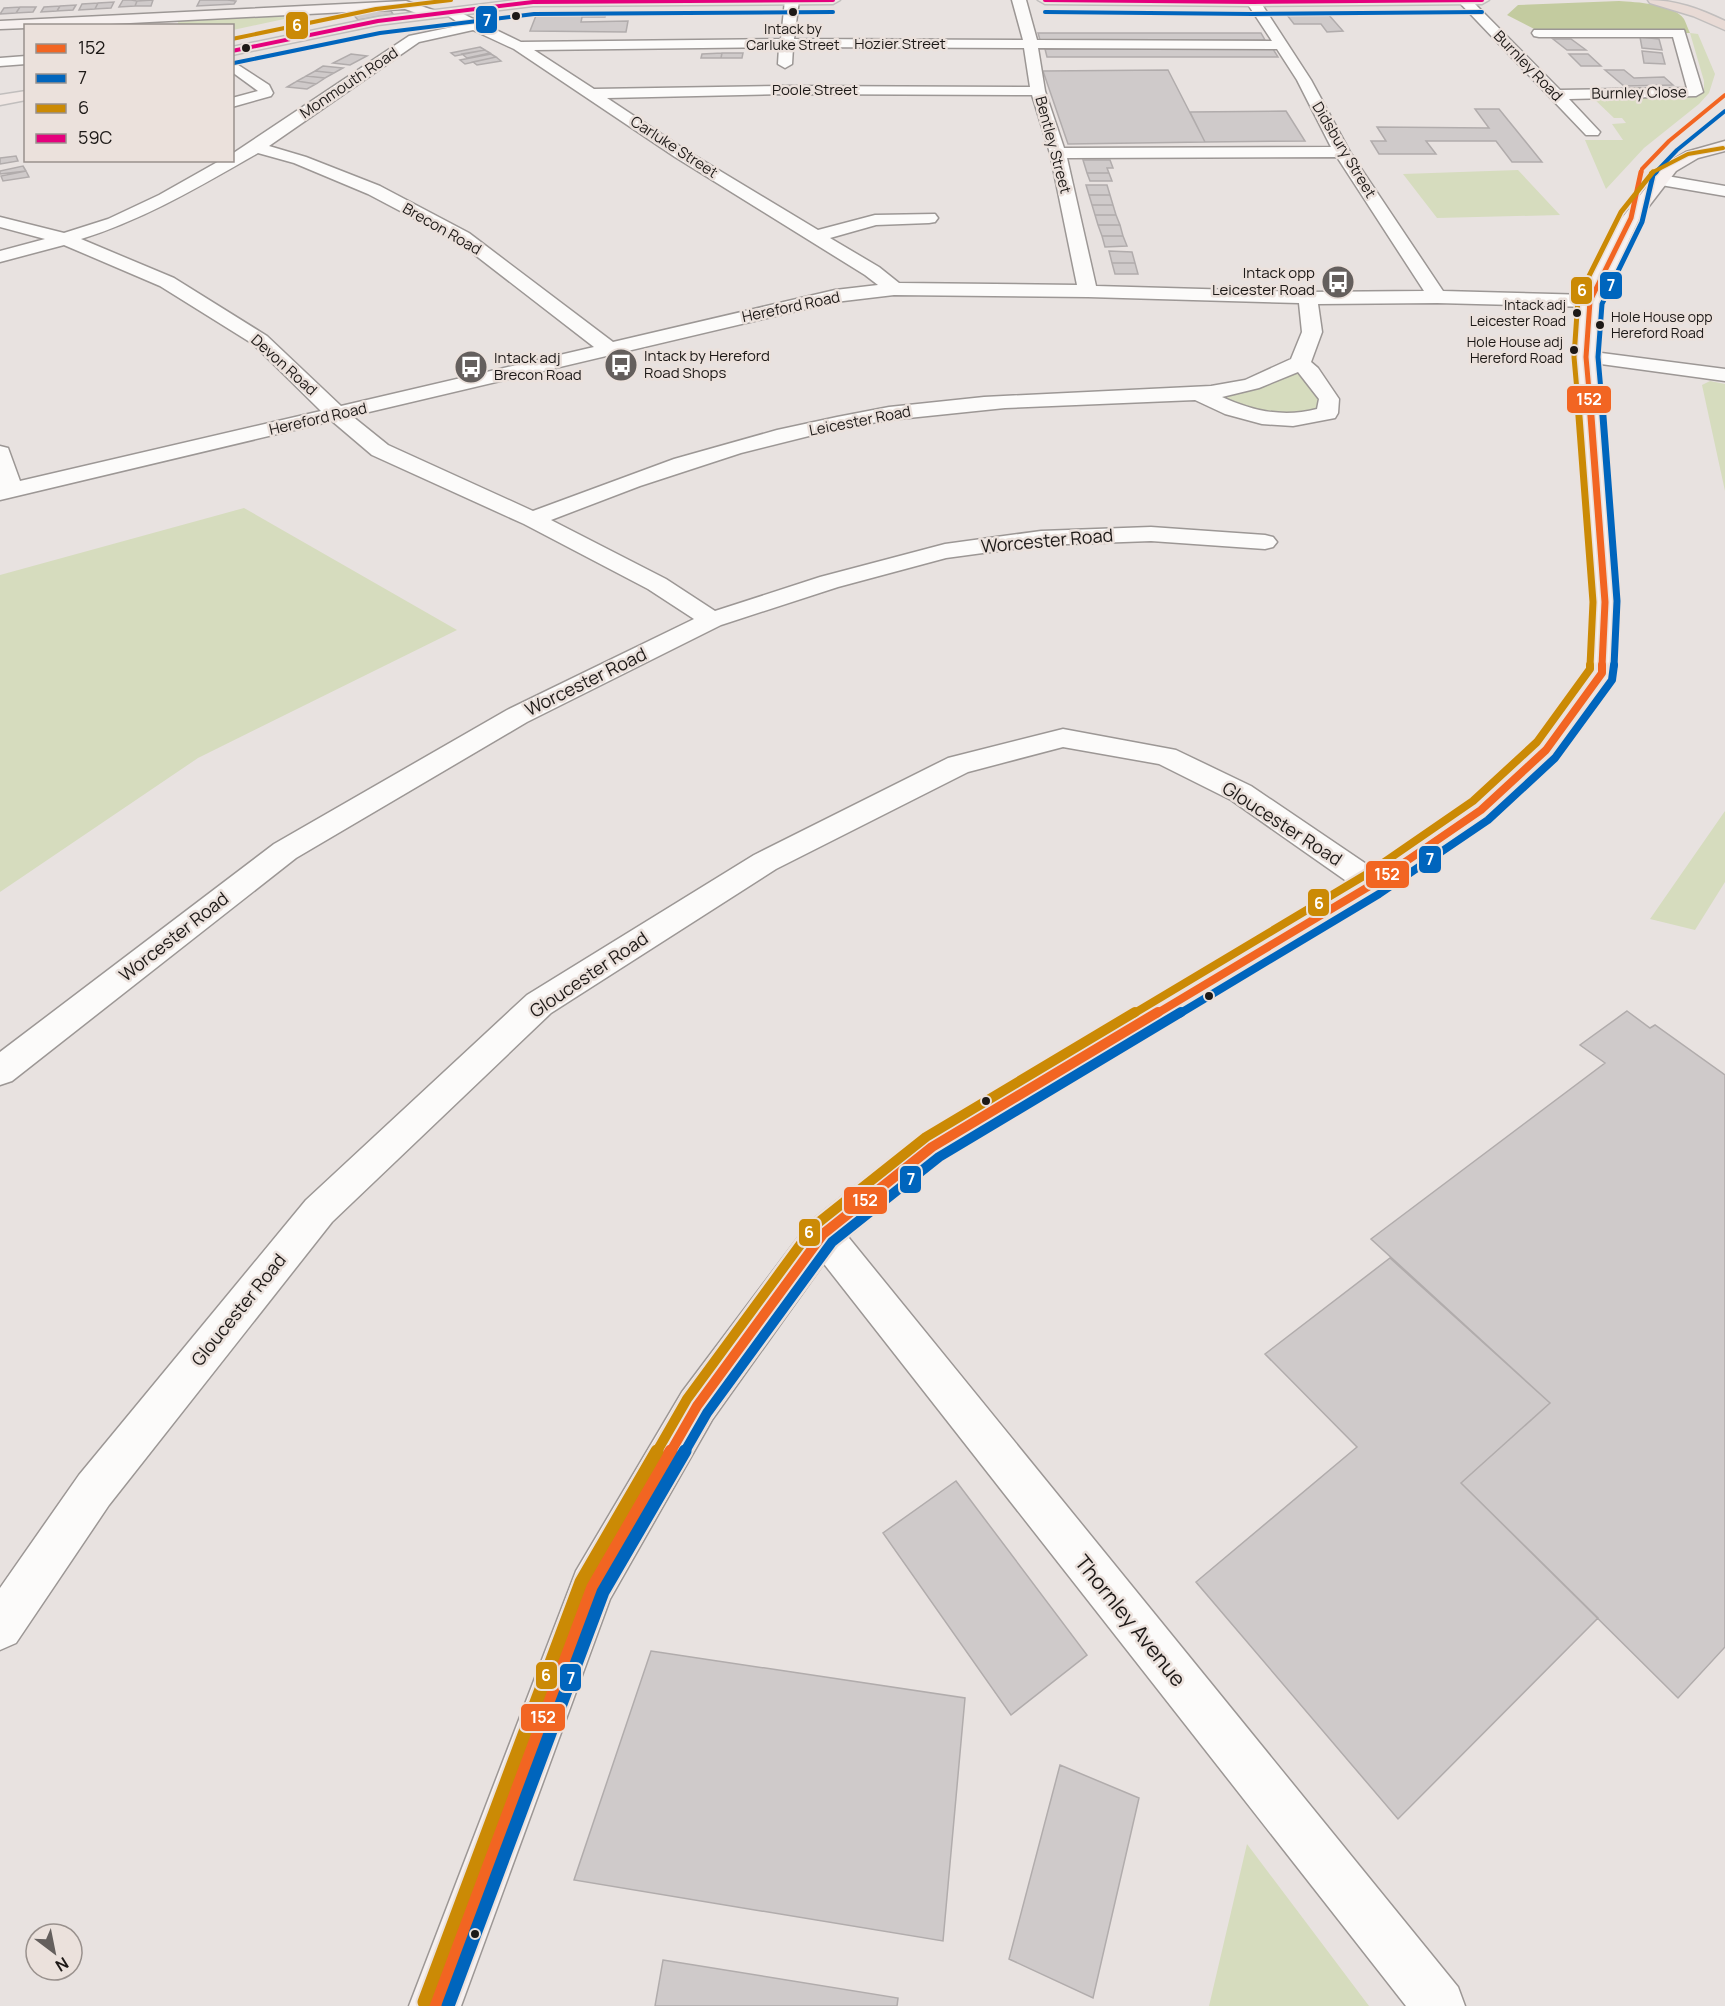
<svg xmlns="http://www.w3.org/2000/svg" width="1725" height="2006" font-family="Manrope,sans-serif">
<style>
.green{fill:#d6dcbe}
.forest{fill:#c3cb9f}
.building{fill:#cfcaca;stroke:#b1acac;stroke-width:1.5}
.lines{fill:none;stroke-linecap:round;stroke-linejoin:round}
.street-casing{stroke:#9c9795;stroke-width:3}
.secondary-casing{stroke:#9c9795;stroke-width:3}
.primary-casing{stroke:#c1bebd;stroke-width:3}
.highway-casing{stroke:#c1bebd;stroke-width:3}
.street{fill:#fcfbfa;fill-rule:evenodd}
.secondary{fill:#f6f0ef;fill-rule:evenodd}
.primary{fill:#f0e7e4;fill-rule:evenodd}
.highway{fill:#e8dad5;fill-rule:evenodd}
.bus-1-far5-casing{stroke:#ebe1dc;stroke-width:6}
.bus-1-far4-casing{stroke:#ebe1dc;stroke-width:8}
.bus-1-far3-casing{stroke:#ebe1dc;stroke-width:10}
.bus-1-far2-casing{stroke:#ebe1dc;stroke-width:12}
.bus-1-far1-casing{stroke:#ebe1dc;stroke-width:15}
.bus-1-casing{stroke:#ebe1dc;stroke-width:17}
.bus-2-far5-casing{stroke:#ebe1dc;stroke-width:6}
.bus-2-far4-casing{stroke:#ebe1dc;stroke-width:8}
.bus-2-far3-casing{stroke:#ebe1dc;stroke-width:10}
.bus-2-far2-casing{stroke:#ebe1dc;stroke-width:12}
.bus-2-far1-casing{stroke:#ebe1dc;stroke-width:15}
.bus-2-casing{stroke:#ebe1dc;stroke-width:17}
.bus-3-far5-casing{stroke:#ebe1dc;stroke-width:6}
.bus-3-far4-casing{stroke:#ebe1dc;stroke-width:8}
.bus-3-far3-casing{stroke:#ebe1dc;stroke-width:10}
.bus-3-far2-casing{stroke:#ebe1dc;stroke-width:12}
.bus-3-far1-casing{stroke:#ebe1dc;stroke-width:15}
.bus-3-casing{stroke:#ebe1dc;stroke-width:17}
.bus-4-casing{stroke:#ebe1dc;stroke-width:6}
.bus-1-far5{stroke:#f26522;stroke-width:4}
.bus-1-far4{stroke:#f26522;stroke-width:5}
.bus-1-far3{stroke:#f26522;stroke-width:7}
.bus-1-far2{stroke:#f26522;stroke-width:8}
.bus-1-far1{stroke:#f26522;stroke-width:10}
.bus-1{stroke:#f26522;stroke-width:13}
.bus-2-far5{stroke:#0065bd;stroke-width:4}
.bus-2-far4{stroke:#0065bd;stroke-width:5}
.bus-2-far3{stroke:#0065bd;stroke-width:7}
.bus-2-far2{stroke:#0065bd;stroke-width:8}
.bus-2-far1{stroke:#0065bd;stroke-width:10}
.bus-2{stroke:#0065bd;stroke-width:13}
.bus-3-far5{stroke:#cb8a05;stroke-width:4}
.bus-3-far4{stroke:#cb8a05;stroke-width:5}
.bus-3-far3{stroke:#cb8a05;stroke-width:7}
.bus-3-far2{stroke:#cb8a05;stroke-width:8}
.bus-3-far1{stroke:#cb8a05;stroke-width:10}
.bus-3{stroke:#cb8a05;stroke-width:13}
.bus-4{stroke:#e5007d;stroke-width:4}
.bus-dot{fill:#1d1917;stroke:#ebe1dc;stroke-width:2}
.labels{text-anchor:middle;stroke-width:5;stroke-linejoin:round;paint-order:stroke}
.far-bus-label{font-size:14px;fill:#1d1917;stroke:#ebe1dc;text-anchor:end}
.far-street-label{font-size:15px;fill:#1d1917;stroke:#ebe1dc}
.far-poi-label{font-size:15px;fill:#1d1917;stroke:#ebe1dc;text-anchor:start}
.street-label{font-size:18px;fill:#1d1917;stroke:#ebe1dc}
.near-street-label{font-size:21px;fill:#1d1917;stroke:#ebe1dc}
.line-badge{stroke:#ebe1dc;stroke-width:2}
.badge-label{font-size:16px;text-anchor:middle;font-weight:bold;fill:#fff}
</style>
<rect width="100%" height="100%" fill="#e8e2e0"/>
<!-- green -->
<path class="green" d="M331,9L233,30L232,26H177L180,16Z
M1690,33L1698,34L1715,74L1709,93L1699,104L1644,148L1606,189L1585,140H1623L1612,124L1626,123L1622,118H1614L1592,97L1700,95L1704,90V81Z
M1518,170L1560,215L1437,218L1403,174Z
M1300,363L1327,413L1282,421L1201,395Z
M1710,381L1725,384V491L1702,385Z
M244,508L457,630L198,758L0,892V575Z
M1725,811V882L1695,930L1650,919Z
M1247,1844L1369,2006H1209Z"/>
<!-- forest -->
<path class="forest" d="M1619,1C1636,2 1674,4 1684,19C1686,23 1688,29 1690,33H1542L1507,15L1518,5Z"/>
<!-- building -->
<path class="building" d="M123,0H131L137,1L135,6L119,7Z
M153,0L151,6H135L137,1Z
M200,0H227L236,1L234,4L197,6Z
M114,2L111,8L95,9L98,3Z
M98,3L95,9L79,10L82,4Z
M76,5L73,10L57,11L60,6Z
M60,6L57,11L41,12L44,7Z
M20,7L16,13L0,14L4,8Z
M20,7H36L33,12L16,13Z
M385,8V11H391L393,14L358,20L351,12Z
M606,12L605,17H582L581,22L628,21L626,32L530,31L537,13Z
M1328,14L1343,31L1327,32L1321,24H1294L1287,15Z
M1038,33H1261L1265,40H1040Z
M1640,37L1659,39L1662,50L1642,48Z
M1553,39H1571L1586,50H1567Z
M480,47L485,50L455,56L451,53Z
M1045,49H1273L1278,57H1047Z
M485,50L490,53L467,58L462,54Z
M1642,51L1662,53L1665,64L1644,63Z
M722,53L721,58H701L702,54Z
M722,53H743L742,58H721Z
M351,54L367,56L350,65L333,63Z
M491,54L496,57L465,64L460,60Z
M1569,54H1588L1601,66H1581Z
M496,57L501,61L477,65L473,62Z
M323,66L343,68L334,73L315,71Z
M1168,70L1205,142L1068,144L1043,71Z
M1605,70H1624L1634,78L1664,77L1673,85L1624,86Z
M315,71L334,73L325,78L306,76Z
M306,76L325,78L316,84L297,81Z
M297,81L316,84L307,89L287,87Z
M1475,109H1499L1542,162H1512L1496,141H1426L1436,154H1379L1371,141H1386L1377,127L1489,128Z
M1286,111L1305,141L1205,142L1190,112Z
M16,156L18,161L0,164V158Z
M1083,160H1110L1113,168H1107L1109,173H1087Z
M23,166L26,171L0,174V171Z
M26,171L29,177L3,181L1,176Z
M1087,173H1109L1112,181H1090Z
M1086,185H1107L1110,195H1089Z
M1089,195H1110L1113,205H1092Z
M1092,205H1113L1116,215H1095Z
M1095,215H1116L1120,225H1098Z
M1098,225H1120L1123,236H1102Z
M1102,236H1123L1127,246L1105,247Z
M1109,251L1132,252L1135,263H1112Z
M1112,263H1135L1138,274H1115Z
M1627,1011L1650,1028L1655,1025L1725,1075V1647L1678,1698L1461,1483L1550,1403L1371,1239L1605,1063L1580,1045Z
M1390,1258L1550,1403L1461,1483L1598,1618L1398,1819L1196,1582L1357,1447L1265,1354Z
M956,1481L1087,1655L1011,1715L883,1533Z
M651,1651L965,1698L943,1941L574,1880Z
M1060,1765L1139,1798L1093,1998L1009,1959Z
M663,1960L898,1998L897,2006H655Z"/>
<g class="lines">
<!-- street casing -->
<g class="street-casing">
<path id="street" d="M785,0H799L794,39L1023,40L1012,0H1026L1037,40L1272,41L1245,0H1259L1311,80L1350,152L1443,291L1590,295L1597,297L1600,301L1597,305L1590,307L1437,303L1318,304L1322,332L1311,362L1318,368L1339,399L1338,413L1335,418L1293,426L1262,424L1225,414L1195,400L1005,408L889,420L837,429L741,453L640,486L551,520L666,579L715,611L820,577L945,544L1041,531L1151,527L1265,535L1273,537L1277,542L1273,547L1265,549L1151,541L1041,545L946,558L838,587L721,625L527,722L296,858L12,1081L0,1085V1052L274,844L507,710L694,619L648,589L524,524L372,455L332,421L0,500V446L8,448L20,481L321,411L253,344L160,286L64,245L0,262V251L45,239L0,227V217L64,233L108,219L159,195L221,160H232V154L409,36L462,25L447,15L449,12H459L521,42L781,39ZM473,30L514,49L675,157L865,275L878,285L835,290L613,342L469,233L380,186L306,157L269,146L419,42ZM779,47L778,64L785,68L792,64L793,47L1024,48L1030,87L784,86L594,89L534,50ZM1038,48L1277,49L1297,80L1331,147L1064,148L1045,91ZM784,94L1032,95L1050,153L1077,285L899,283L879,267L830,238L876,225L929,223L935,222L938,218L935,214L875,215L818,230L687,151L607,98ZM258,153L294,163L368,194L457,241L594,347L341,406L267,336L174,278L81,239C145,219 200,186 258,153ZM1337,157L1424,291L1308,292L1096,286L1067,158ZM894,295L1088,297L1299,303L1302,332L1291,359L1245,380L1211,386L984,397L889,407L837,417L777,430L674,459L533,511L388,445L352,416L835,302ZM1298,372L1319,399L1317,409C1283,418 1253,411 1222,397L1259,388Z
M1457,0H1471L1560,90L1687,88L1673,37H1539L1534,36L1532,33L1534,30H1684L1703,92L1696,96L1569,99L1600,132L1598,135H1586Z
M26,56V64L0,66V58Z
M232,61L269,85L273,93L271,96L232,107V98L258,91L232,72Z
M1661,175L1725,186V196L1655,184L1653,180L1655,176Z
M1586,351L1725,369V381L1579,361L1576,357L1579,353Z
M1063,729L1176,750L1251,786L1384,876L1388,884L1384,892L1373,895L1362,892L1231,800L1159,764L1063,747L968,772L776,869L551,1013L332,1222L109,1505L16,1643L0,1650V1588L79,1475L306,1200L527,995L754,855L948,758Z
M823,1218L836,1222L1458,1987L1465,2006H1406L810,1246L804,1234L810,1222Z"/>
</g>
<!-- secondary casing -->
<g class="secondary-casing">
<path id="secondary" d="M406,1L436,11L438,14L431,18L405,9L72,26H26V28L0,29V21Z
M1725,141V151L1698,158L1676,171L1639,219L1600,301L1596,357L1618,602L1615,673L1611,679L1556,756L1491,817L1384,892L945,1158L836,1246L712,1420L610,1599L461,2006H409L576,1571L682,1392L810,1222L919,1136L1362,876L1471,803L1536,744L1589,672L1592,602L1576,357L1580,301L1622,218L1664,165L1686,152Z"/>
</g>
<!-- primary casing -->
<g class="primary-casing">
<path id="primary" d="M517,0H840L833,4L533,6L378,25L232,55V47L378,17Z
M1038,0H1489L1482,4L1253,6L1045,4Z
M26,91V100L0,105V95Z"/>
</g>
<!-- highway casing -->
<g class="highway-casing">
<path id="highway" d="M1648,0C1676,0 1700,9 1725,21V30L1693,16L1650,3Z"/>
</g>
<!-- street -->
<use href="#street" class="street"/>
<!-- secondary -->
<use href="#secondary" class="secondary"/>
<!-- primary -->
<use href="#primary" class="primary"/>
<!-- highway -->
<use href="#highway" class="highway"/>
<!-- bus-1-far5 casing -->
<g class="bus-1-far5-casing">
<path id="bus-1-far5" d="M1641,173L1642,169L1669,141L1725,95"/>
</g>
<!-- bus-1-far4 casing -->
<g class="bus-1-far4-casing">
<path id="bus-1-far4" d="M1589,391L1586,357L1590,301L1631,218L1641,172"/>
</g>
<!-- bus-1-far3 casing -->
<g class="bus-1-far3-casing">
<path id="bus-1-far3" d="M1589,390L1605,602L1602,666"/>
</g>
<!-- bus-1-far2 casing -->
<g class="bus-1-far2-casing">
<path id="bus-1-far2" d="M1156,1014L1373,884L1481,810L1546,750L1602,673V665"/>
</g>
<!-- bus-1-far1 casing -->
<g class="bus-1-far1-casing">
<path id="bus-1-far1" d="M670,1453L697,1406L823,1234L932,1147L1158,1012"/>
</g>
<!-- bus-1 casing -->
<g class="bus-1-casing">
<path id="bus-1" d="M435,2006L592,1587L671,1451"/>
</g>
<!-- bus-2-far5 casing -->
<g class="bus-2-far5-casing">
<path id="bus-2-far5" d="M1045,12L1253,14L1482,12
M234,63L380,33L534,14L833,12
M1655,173L1677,150L1725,111"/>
</g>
<!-- bus-2-far4 casing -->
<g class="bus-2-far4-casing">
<path id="bus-2-far4" d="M1601,391L1598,357L1602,304L1642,222L1653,175L1656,172"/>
</g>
<!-- bus-2-far3 casing -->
<g class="bus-2-far3-casing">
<path id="bus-2-far3" d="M1601,390L1617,601L1614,666"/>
</g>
<!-- bus-2-far2 casing -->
<g class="bus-2-far2-casing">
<path id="bus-2-far2" d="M1179,1014L1379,894L1488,820L1555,758L1612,680L1614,665"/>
</g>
<!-- bus-2-far1 casing -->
<g class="bus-2-far1-casing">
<path id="bus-2-far1" d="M684,1453L707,1413L832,1242L939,1157L1181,1012"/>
</g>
<!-- bus-2 casing -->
<g class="bus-2-casing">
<path id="bus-2" d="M448,2006L603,1592L685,1451"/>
</g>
<!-- bus-3-far5 casing -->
<g class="bus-3-far5-casing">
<path id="bus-3-far5" d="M232,39L376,9L451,0
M1651,173L1688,154L1723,148"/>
</g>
<!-- bus-3-far4 casing -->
<g class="bus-3-far4-casing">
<path id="bus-3-far4" d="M1577,391L1574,357L1578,298L1621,212L1653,172"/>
</g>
<!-- bus-3-far3 casing -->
<g class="bus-3-far3-casing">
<path id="bus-3-far3" d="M1577,390L1593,602L1590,666"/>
</g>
<!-- bus-3-far2 casing -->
<g class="bus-3-far2-casing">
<path id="bus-3-far2" d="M1133,1014L1367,874L1473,801L1537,742L1590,669V665"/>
</g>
<!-- bus-3-far1 casing -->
<g class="bus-3-far1-casing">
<path id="bus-3-far1" d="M656,1453L687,1399L814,1226L926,1137L1135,1012"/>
</g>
<!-- bus-3 casing -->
<g class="bus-3-casing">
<path id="bus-3" d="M424,2002L581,1582L657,1451"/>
</g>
<!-- bus-4 casing -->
<g class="bus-4-casing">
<path id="bus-4" d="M1045,0L1253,2L1482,0
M232,51L378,21L533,2L833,0"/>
</g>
<!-- bus-1-far5 -->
<use href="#bus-1-far5" class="bus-1-far5"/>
<!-- bus-1-far4 -->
<use href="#bus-1-far4" class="bus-1-far4"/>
<!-- bus-1-far3 -->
<use href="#bus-1-far3" class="bus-1-far3"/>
<!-- bus-1-far2 -->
<use href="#bus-1-far2" class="bus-1-far2"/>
<!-- bus-1-far1 -->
<use href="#bus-1-far1" class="bus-1-far1"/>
<!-- bus-1 -->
<use href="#bus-1" class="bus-1"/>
<!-- bus-2-far5 -->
<use href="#bus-2-far5" class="bus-2-far5"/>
<!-- bus-2-far4 -->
<use href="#bus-2-far4" class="bus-2-far4"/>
<!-- bus-2-far3 -->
<use href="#bus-2-far3" class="bus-2-far3"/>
<!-- bus-2-far2 -->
<use href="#bus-2-far2" class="bus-2-far2"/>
<!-- bus-2-far1 -->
<use href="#bus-2-far1" class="bus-2-far1"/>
<!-- bus-2 -->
<use href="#bus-2" class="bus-2"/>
<!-- bus-3-far5 -->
<use href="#bus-3-far5" class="bus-3-far5"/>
<!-- bus-3-far4 -->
<use href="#bus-3-far4" class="bus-3-far4"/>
<!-- bus-3-far3 -->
<use href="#bus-3-far3" class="bus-3-far3"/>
<!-- bus-3-far2 -->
<use href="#bus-3-far2" class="bus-3-far2"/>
<!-- bus-3-far1 -->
<use href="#bus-3-far1" class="bus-3-far1"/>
<!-- bus-3 -->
<use href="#bus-3" class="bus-3"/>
<!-- bus-4 -->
<use href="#bus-4" class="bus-4"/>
</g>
<!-- icons -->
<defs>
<g id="bus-disc" transform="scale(1.725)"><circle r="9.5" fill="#645f5d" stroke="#ebe1dc"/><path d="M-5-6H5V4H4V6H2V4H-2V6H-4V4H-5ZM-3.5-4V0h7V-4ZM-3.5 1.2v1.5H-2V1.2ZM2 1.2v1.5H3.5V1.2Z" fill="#fff"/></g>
</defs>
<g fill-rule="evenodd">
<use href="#bus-disc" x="1338" y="282"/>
<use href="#bus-disc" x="621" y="365"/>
<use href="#bus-disc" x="471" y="367"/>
</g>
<!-- markers -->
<g class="bus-dot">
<circle cx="793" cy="12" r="5"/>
<circle cx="516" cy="16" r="5"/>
<circle cx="246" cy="48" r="5"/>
<circle cx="1577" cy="313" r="5"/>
<circle cx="1600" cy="325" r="5"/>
<circle cx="1574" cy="350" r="5"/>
<circle cx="1209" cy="996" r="5"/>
<circle cx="986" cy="1101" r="5"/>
<circle cx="475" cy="1934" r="5"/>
</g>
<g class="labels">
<!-- far-bus labels -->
<g class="far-bus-label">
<text x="793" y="34" text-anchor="middle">Intack by<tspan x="793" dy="16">Carluke Street</tspan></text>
<text x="1566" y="310">Intack adj<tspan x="1566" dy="16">Leicester Road</tspan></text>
<text x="1611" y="322" text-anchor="start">Hole House opp<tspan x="1611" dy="16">Hereford Road</tspan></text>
<text x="1563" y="347">Hole House adj<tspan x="1563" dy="16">Hereford Road</tspan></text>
</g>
<!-- far-street labels -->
<g class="far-street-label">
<text x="900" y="49">Hozier Street</text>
<text transform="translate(1528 66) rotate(46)" y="5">Burnley Road</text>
<text transform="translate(349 83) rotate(-34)" y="5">Monmouth Road</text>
<text x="815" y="95">Poole Street</text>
<text transform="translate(1639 93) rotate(-1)" y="5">Burnley Close</text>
<text transform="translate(1053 145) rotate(75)" y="5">Bentley Street</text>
<text transform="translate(674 147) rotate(33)" y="5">Carluke Street</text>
<text transform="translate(1344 150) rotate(59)" y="5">Didsbury Street</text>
<text transform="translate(442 229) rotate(30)" y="5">Brecon Road</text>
<text transform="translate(791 307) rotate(-12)" y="5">Hereford Road</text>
<text transform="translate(284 365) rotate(42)" y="5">Devon Road</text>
<text transform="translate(318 419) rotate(-13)" y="5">Hereford Road</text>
<text transform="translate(860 421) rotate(-11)" y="5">Leicester Road</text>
</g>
<!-- far-poi labels -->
<g class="far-poi-label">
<text x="1315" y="278" text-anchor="end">Intack opp<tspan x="1315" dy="17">Leicester Road</tspan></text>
<text x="644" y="361">Intack by Hereford<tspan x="644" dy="17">Road Shops</tspan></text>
<text x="494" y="363">Intack adj<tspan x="494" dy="17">Brecon Road</tspan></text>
</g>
<!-- street labels -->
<g class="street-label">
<text transform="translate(1047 541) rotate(-5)" y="6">Worcester Road</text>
<text transform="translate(586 682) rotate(-26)" y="6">Worcester Road</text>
<text transform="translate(1282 824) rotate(33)" y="6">Gloucester Road</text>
<text transform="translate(174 937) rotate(-38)" y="6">Worcester Road</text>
<text transform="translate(589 975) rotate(-34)" y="6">Gloucester Road</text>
<text transform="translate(239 1310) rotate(-51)" y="6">Gloucester Road</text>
</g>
<!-- near-street labels -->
<g class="near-street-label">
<text transform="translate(1130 1621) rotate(51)" y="7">Thornley Avenue</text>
</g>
</g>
<g class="line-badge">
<rect x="475" y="5" width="23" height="29" rx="6" fill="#0065bd"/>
<rect x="285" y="11" width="24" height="29" rx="6" fill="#cb8a05"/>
<rect x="1599" y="271" width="24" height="29" rx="6" fill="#0065bd"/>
<rect x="1570" y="276" width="23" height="29" rx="6" fill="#cb8a05"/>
<rect x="1566" y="385" width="46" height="29" rx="6" fill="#f26522"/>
<rect x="1418" y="845" width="24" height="29" rx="6" fill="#0065bd"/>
<rect x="1365" y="860" width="45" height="29" rx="6" fill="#f26522"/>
<rect x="1307" y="888" width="23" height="29" rx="6" fill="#cb8a05"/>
<rect x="899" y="1165" width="23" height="29" rx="6" fill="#0065bd"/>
<rect x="843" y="1186" width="45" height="29" rx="6" fill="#f26522"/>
<rect x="798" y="1218" width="23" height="29" rx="6" fill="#cb8a05"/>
<rect x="535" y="1661" width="23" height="29" rx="6" fill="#cb8a05"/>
<rect x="559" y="1663" width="23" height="29" rx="6" fill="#0065bd"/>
<rect x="520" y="1703" width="46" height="29" rx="6" fill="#f26522"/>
</g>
<g class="badge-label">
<text x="487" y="26">7</text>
<text x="297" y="31">6</text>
<text x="1611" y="291">7</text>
<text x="1582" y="296">6</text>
<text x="1589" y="405">152</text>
<text x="1430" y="865">7</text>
<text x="1387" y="880">152</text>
<text x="1319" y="909">6</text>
<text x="911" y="1185">7</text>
<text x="865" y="1206">152</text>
<text x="809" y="1238">6</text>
<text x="546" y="1681">6</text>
<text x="571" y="1684">7</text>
<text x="543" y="1723">152</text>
</g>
<!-- legend -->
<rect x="24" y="24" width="210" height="138" fill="#ebe1dc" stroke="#99918d" stroke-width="1.5"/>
<rect x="36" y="44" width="30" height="9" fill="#f26522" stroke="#99918d" stroke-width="1.5"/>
<text x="78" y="54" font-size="18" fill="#1d1917">152</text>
<rect x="36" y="74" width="30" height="9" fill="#0065bd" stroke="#99918d" stroke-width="1.5"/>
<text x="78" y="84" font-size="18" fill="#1d1917">7</text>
<rect x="36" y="104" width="30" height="9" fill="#cb8a05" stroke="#99918d" stroke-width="1.5"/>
<text x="78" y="114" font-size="18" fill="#1d1917">6</text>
<rect x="36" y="134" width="30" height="9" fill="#e5007d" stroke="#99918d" stroke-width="1.5"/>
<text x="78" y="144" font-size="18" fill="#1d1917">59C</text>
<!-- north arrow -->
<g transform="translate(54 1952) rotate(148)"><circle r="28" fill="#ebe1dc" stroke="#99918d" stroke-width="1.5"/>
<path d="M0-4.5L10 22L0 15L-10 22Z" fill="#645f5d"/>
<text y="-9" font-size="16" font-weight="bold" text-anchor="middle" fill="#1d1917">N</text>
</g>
</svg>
